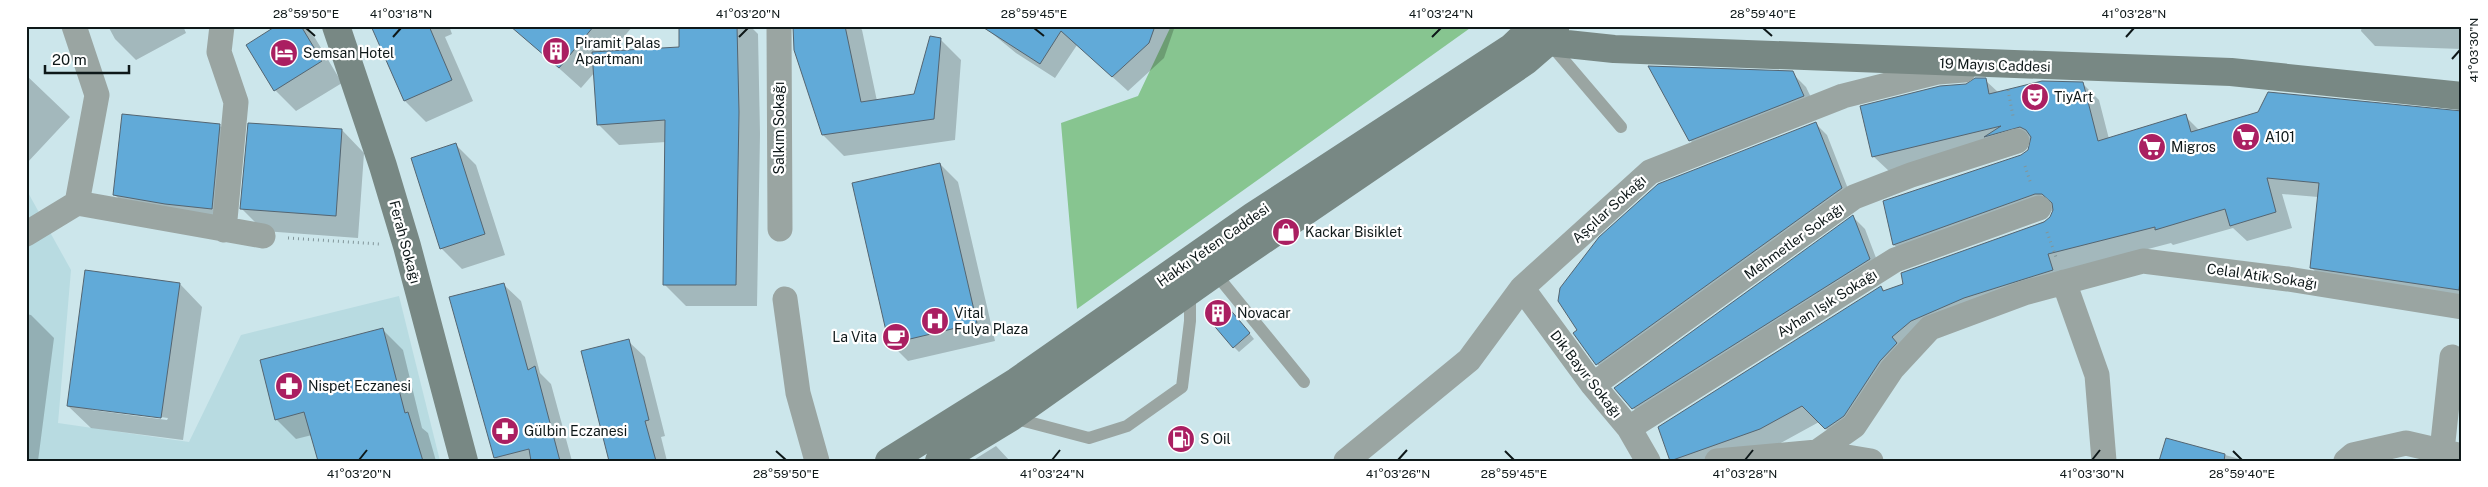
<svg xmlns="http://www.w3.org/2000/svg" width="2488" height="487" font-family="'Public Sans',sans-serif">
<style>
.built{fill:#b8dbe1}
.green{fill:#87c590}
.shadow{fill:#0003;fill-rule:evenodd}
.building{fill:#61aad8;stroke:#546571}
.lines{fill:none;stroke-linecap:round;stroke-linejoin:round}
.path{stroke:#82969a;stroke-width:3;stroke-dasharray:1 4;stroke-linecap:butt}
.lane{stroke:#9aa5a2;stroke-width:12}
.street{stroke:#9aa5a2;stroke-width:25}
.secondary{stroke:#788884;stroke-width:28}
.ticks{fill:none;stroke:#0e1819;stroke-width:2}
.labels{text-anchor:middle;stroke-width:4.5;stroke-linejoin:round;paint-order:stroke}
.poi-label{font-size:14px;fill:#0e1819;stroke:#fff;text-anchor:start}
.street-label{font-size:14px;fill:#0e1819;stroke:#fff}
.neatline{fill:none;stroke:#0e1819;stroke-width:2}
.ticks-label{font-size:12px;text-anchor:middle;fill:#0e1819}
</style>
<rect width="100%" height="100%" fill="#cce6eb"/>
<!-- built -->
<path class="built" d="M26,189L71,270L58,423L189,442L241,335L399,296L440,461H26Z"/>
<!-- green -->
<path class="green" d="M1171,26H1473L1077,309L1061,123L1138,96Z"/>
<!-- shadow -->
<path class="shadow" d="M108,26H183L186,33L136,60L115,39Z
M278,26H303L315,38L342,83L296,111L275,90Z
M372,26H449L452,34L445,37L473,101L426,122L405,101Z
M529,26H633L611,52L681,48L680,26H750L758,34L760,134L757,306H686L664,284L666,142L619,145L598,124L595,72L581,88L522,35Z
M793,26H859L862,30L877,101L915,95L940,39L961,60L955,140L844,156L823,135Z
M983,26H1175L1164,58L1128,91L1077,45L1055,78L1016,53Z
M2362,26H2462V49L2375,46L2361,31Z
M1792,73L1806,87L1817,110L1704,154L1690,140Z
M26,75L70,117L26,164Z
M1985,80L1999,93L2082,83L2099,100L2109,139L2185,116L2200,131L2462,112V304L2327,284L2311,267L2318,197L2282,194L2292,228L2247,241L2233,228L2173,245L2171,243L2064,271L1928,337L1842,445L1819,422L1777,445L1734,461H1671L1659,427L1881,287L1885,291L1904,285L2051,218L2054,210L1911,261L1894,245L1884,202L2022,156L2029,151L2030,144L2001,152L1890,172L1873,156L1966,85Z
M1816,124L1827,135L1852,199L1608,375L1597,364L1579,330Z
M219,125L240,146L232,229L135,215L114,194Z
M342,130L364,153L358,238L264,231L242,209Z
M455,144L476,165L505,255L462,269L441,248Z
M940,164L958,182L995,341L908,361L890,343Z
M1853,217L1865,229L1881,271L1645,420L1633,408Z
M180,284L202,307L183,440L91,428L68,406ZM92,408L168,418L167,420L92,410Z
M504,285L521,301L540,373L551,384L572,461H496L451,298Z
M1228,307L1254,339L1239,352L1234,347Z
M26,314L31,315L54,338L38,461H26Z
M383,330L403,350L422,428L428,433L436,461H320L312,435L296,439L276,419Z
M628,341L645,357L665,436L661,437L667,461H610Z
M2167,439L2247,461H2160Z
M996,446L1010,461H972Z"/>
<!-- building -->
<path class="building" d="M276,26H301L322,61L274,91L246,45Z
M371,26H429L452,80L404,101Z
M510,26H594L559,68Z
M679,26H737L739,112L736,285H663L665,120L597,125L592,52L679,47Z
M793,26H845L861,102L914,94L930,36L941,38L934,119L822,135L794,50Z
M981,26H1155L1149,43L1112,77L1061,31L1040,64Z
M1648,66L1793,71L1804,96L1689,141Z
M1975,78H1986L1989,94L2042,81L2083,82L2098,141L2186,114L2191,132L2258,112L2268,92L2462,111V262L2459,290L2310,268L2319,183L2267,178L2276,212L2230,226L2225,209L2155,230V227L2048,254L2053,270L1964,298L1911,321L1892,337L1897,343L1880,361L1844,416L1825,429L1802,406L1760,429L1670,461L1658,427L1881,286L1883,291L1903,284L1901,273L2044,222L2050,217L2053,210L2052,203L2042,194H2035L1893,245L1883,201L2021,155L2028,150L2031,137L2026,130L2020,127L1984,137L2001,126L1872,157L1860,106L1940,86L1966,84Z
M122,114L220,124L212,209L165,204L113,195Z
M1816,122L1842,188L1596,365L1573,333L1577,330L1558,301L1560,288L1599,237L1658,184Z
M248,123L342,129L336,216L240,209Z
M456,143L485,234L440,249L411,158Z
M940,163L977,323L889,344L852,183Z
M1853,215L1870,259L1632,409L1614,388Z
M85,270L180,283L161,418L67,406Z
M504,283L528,370L535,366L560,461H531L529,449L494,458L449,297Z
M1222,300L1250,333L1233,348L1205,315Z
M383,328L405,413L408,412L423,461H318L304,412L275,420L260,360Z
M629,339L649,420L645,421L656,461H609L581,351Z
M2166,438L2225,454L2224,461H2159Z"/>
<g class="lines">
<!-- path -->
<path class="path" d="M2008,90L2013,116
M2025,166L2031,184
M2047,232L2056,257
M288,238L379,244"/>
<!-- lane -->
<path class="lane" d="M1551,45L1621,127
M1215,273L1304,382
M1013,418L1089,438L1127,426L1182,387L1190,321V291"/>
<!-- street -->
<path class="street" d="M74,26L97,95L77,203
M222,26L219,52L236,102L224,230
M779,26L780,229
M77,203L263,236
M26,234L77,203
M2064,282L2097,375L2104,461
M1522,288L1593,385L1629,428L1648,461
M785,299L798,393L817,461
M1593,385L1854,197L1911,175L2017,141
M1629,428L1895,260L2039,208
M2442,451L2452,357
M1817,452L1854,426L1892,369L1930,328L2024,293L2143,261L2288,279L2462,307
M1346,461L1469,360L1522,288L1650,172L1843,96L1938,72L1964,70
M1717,461L1817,452L1871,461
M2346,461L2353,455L2406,443L2462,456"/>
<!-- secondary -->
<path class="secondary" d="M336,26L383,166L407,246L464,461
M1530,32L1548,42L1614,49L2231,72L2462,96
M889,461L1017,381L1253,216L1512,47L1534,26
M939,461L1010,418L1215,273L1526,61L1548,42L1555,30"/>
</g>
<!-- ticks -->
<path class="ticks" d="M306,28L315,36M1034,28L1044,36M1763,28L1772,36M393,37L401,28M739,37L748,28M1432,37L1441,28M2126,37L2134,28M2452,59L2460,50M776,451L786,460M1505,451L1514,460M2233,451L2242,460M359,460L367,450M1052,460L1060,450M1398,460L1407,450M1745,460L1753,450M2092,460L2100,450"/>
<!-- icons -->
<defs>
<g id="building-disc" transform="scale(1.4375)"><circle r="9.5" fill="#aa1f61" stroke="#fff"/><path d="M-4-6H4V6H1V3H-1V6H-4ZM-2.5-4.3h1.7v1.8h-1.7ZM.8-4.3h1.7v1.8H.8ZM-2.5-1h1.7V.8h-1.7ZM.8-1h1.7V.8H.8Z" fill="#fff"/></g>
<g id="hotel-disc" transform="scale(1.4375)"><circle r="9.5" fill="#aa1f61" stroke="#fff"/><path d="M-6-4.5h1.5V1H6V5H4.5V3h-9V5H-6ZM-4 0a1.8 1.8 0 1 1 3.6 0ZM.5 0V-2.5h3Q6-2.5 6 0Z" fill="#fff"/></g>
<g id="theatre-disc" transform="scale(1.4375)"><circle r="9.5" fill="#aa1f61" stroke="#fff"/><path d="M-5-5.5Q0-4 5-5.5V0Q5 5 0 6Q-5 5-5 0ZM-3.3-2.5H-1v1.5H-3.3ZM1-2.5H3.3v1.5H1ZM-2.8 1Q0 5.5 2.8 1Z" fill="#fff"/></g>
<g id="supermarket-disc" transform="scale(1.4375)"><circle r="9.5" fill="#aa1f61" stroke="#fff"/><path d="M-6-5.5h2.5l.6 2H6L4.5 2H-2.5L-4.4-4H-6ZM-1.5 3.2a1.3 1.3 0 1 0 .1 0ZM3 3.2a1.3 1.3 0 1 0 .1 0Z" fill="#fff"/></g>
<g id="shop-disc" transform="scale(1.4375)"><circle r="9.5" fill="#aa1f61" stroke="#fff"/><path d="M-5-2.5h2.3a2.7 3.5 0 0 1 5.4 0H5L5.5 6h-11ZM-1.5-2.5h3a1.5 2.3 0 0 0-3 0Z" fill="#fff"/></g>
<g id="hospital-disc" transform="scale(1.4375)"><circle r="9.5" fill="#aa1f61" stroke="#fff"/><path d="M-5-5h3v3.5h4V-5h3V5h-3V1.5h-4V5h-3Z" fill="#fff"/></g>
<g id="cafe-disc" transform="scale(1.4375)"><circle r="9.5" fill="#aa1f61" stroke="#fff"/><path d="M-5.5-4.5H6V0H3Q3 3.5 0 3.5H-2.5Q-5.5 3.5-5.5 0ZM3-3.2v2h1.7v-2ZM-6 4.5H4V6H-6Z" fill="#fff"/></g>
<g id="pharmacy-disc" transform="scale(1.4375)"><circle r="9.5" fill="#aa1f61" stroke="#fff"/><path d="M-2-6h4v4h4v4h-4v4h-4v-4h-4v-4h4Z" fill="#fff"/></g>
<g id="fuel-disc" transform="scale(1.4375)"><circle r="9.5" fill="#aa1f61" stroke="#fff"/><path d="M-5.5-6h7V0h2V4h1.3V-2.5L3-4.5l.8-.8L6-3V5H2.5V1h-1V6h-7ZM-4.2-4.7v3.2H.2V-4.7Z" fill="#fff"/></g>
</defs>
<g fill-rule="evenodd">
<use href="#building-disc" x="556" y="51"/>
<use href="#hotel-disc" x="284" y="53"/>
<use href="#theatre-disc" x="2035" y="97"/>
<use href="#supermarket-disc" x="2246" y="137"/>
<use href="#supermarket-disc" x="2152" y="147"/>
<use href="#shop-disc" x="1286" y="232"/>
<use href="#building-disc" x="1218" y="313"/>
<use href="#hospital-disc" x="935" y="321"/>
<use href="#cafe-disc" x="896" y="337"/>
<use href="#pharmacy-disc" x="289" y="386"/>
<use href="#pharmacy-disc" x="505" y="431"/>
<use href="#fuel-disc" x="1181" y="439"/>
</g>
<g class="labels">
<!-- poi labels -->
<g class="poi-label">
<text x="575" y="48">Piramit Palas<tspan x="575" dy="16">Apartmanı</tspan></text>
<text x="303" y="58">Semsan Hotel</text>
<text x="2054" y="102">TiyArt</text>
<text x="2265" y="142">A101</text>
<text x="2171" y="152">Migros</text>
<text x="1305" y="237">Kackar Bisiklet</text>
<text x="954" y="318">Vital<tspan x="954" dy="16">Fulya Plaza</tspan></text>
<text x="1237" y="318">Novacar</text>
<text x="877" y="342" text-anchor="end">La Vita</text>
<text x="308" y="391">Nispet Eczanesi</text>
<text x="524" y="436">Gülbin Eczanesi</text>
<text x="1200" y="444">S Oil</text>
</g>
<!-- street labels -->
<g class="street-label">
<text transform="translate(1995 65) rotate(2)" y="5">19 Mayıs Caddesi</text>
<text transform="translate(779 128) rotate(-90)" y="5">Salkım Sokağı</text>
<text transform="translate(1609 209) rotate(-42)" y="5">Aşçılar Sokağı</text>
<text transform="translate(1794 241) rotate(-36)" y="5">Mehmetler Sokağı</text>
<text transform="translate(405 242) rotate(75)" y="5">Ferah Sokağı</text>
<text transform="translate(1213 245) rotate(-35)" y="5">Hakkı Yeten Caddesi</text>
<text transform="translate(2262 276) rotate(8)" y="5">Celal Atik Sokağı</text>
<text transform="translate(1827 303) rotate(-32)" y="5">Ayhan Işık Sokağı</text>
<text transform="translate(1586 374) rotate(52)" y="5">Dik Bayır Sokağı</text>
</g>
</g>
<!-- border -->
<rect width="2488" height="487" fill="none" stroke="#ffffff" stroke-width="55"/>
<!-- scale -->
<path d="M45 65v8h84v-8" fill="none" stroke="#0e1819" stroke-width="2.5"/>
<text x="52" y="65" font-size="15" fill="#0e1819" stroke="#ffffff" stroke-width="4" paint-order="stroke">20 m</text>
<rect x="28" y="28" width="2432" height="432" class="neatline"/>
<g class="ticks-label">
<text x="306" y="18">28°59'50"E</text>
<text x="401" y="18">41°03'18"N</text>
<text x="748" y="18">41°03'20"N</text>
<text x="1034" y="18">28°59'45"E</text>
<text x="1441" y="18">41°03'24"N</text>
<text x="1763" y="18">28°59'40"E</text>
<text x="2134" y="18">41°03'28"N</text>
<text transform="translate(2474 50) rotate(-90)" y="4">41°03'30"N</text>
<text x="359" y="478">41°03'20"N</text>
<text x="786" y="478">28°59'50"E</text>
<text x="1052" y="478">41°03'24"N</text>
<text x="1398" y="478">41°03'26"N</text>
<text x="1514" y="478">28°59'45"E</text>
<text x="1745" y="478">41°03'28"N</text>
<text x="2092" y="478">41°03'30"N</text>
<text x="2242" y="478">28°59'40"E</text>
</g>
</svg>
